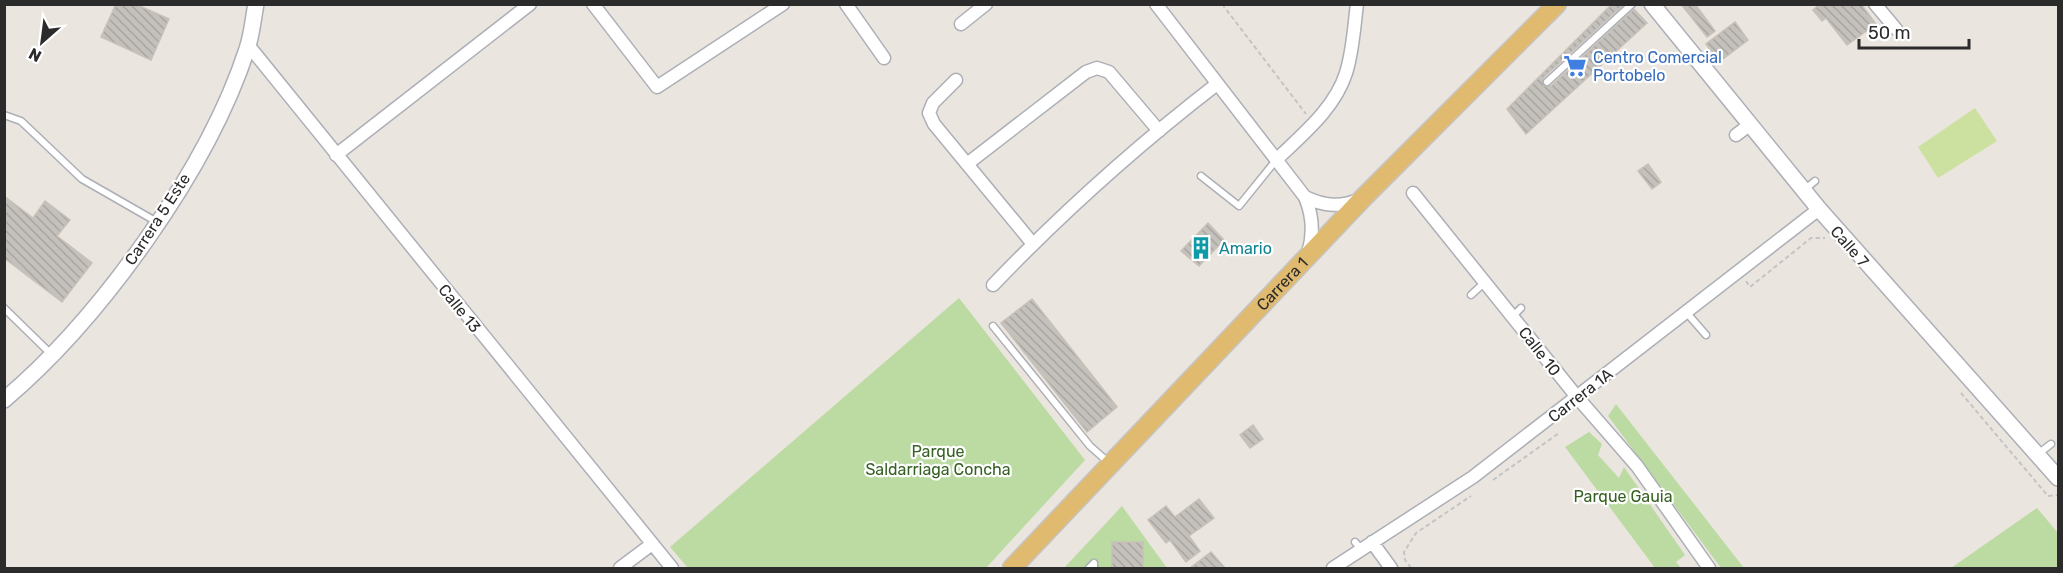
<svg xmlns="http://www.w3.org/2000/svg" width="2063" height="573" font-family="Rubik,sans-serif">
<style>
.grass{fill:#bbdba3}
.pitch{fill:#cce1a0}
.building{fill:url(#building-back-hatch);stroke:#c7c1b9;stroke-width:1.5}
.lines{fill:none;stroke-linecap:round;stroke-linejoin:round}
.service-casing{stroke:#acafb6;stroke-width:9}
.minor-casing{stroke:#acafb6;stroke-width:15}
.tertiary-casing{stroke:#acafb6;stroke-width:18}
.primary-casing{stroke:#c4c4c4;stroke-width:21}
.path{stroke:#c4c4c4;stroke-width:2;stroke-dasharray:4.5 3;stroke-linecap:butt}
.service{stroke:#fff;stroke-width:6}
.minor{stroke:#fff;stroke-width:12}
.tertiary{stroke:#fff;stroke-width:15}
.primary{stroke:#e0bb6f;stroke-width:18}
.labels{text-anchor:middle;stroke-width:4.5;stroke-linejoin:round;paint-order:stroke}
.shop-label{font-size:16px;fill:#366cbe;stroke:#fff;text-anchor:start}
.street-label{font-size:16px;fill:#2b2b2b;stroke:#fff}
.culture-label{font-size:16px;fill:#0d838f;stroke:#fff;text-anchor:start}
.park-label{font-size:16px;fill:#366123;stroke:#fff}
</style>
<defs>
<pattern id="building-back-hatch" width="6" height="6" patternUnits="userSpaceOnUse" patternTransform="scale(1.5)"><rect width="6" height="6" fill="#c4c0bb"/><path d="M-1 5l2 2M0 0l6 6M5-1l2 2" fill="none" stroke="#a9a5a1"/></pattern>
</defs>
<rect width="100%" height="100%" fill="#ebe5df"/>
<!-- grass -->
<path class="grass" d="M959,298L1085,460L986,568H688L670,547Z
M1616,404L1744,568H1721L1608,416Z
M1589,432L1602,444L1598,455L1619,478L1624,467L1685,555L1676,562L1681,568H1655L1565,447Z
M1122,506L1167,568H1064Z
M2037,508L2058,533V568H1951Z"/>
<!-- pitch -->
<path class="pitch" d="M1975,108L1997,141L1938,178L1918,147Z"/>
<!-- building -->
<path class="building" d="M116,4H135L169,19L151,60L101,37Z
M1612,4H1624L1543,78L1544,86H1551L1634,9L1647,23L1526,134L1507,109Z
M1681,4H1695L1715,31L1707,37Z
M1820,4H1861L1876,24L1847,45L1826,18L1822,21L1813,10Z
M1735,22L1748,40L1719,62L1706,44Z
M1648,164L1661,182L1652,189L1638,171Z
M4,196L33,218L45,201L70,220L57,236L92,263L62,302L4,258Z
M1208,223L1224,240L1199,266L1181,251Z
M1032,299L1117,407L1087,432L1001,323Z
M1253,425L1263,439L1250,448L1240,435Z
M1199,499L1214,518L1189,536L1200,551L1186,562L1170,540L1166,543L1148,520L1166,506L1175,517Z
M1112,542H1143V568H1112Z
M1211,552L1225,568H1190Z"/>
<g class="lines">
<!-- service casing -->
<g class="service-casing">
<path id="service" d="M1547,82L1632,4
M4,115L21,121L82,179L157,222
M1201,176L1239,206L1277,159
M1804,190L1815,181
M1471,295L1485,282
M4,308L52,355
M1686,312L1706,335
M1513,316L1521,308
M993,326L1090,446L1108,462
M2038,454L2051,444
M1355,542L1361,549
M1089,568L1094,563V568"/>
</g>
<!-- minor casing -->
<g class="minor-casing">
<path id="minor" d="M593,4L657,87L783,4
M846,4L884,58
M1156,4L1305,197C1313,216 1314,234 1308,253
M1875,4L1896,29
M961,24L986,4
M249,46L672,568
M956,80L933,103L929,113L934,124L1033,244
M1736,135L1748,126
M336,155L530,4
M1277,159C1303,134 1335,108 1346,73C1353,51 1354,27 1357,4
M967,164L1086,72L1097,68L1109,72L1159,131
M1413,193L1577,397L1637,466L1709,568
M1305,197C1324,206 1340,208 1361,199
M993,285C1062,213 1138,145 1217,84
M1372,542L1391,568
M620,568L652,544
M1333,568L1473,477L1819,209"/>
</g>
<!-- tertiary casing -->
<g class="tertiary-casing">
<path id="tertiary" d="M1652,4L1819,209L2058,478
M4,400C100,319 208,169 247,49C252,35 253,19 256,4"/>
</g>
<!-- primary casing -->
<g class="primary-casing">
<g id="primary">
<path id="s1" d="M1012,568L1364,197L1557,4"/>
</g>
</g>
<!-- path -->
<path class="path" d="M1222,4L1306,114
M1746,281L1750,287L1811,238H1825
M1961,393L2048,496L2058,495
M1493,480L1559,433
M1411,568L1405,560L1404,552L1416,533L1471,496"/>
<!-- service -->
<use href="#service" class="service"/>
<!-- minor -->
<use href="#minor" class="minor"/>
<!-- tertiary -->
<use href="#tertiary" class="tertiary"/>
<!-- primary -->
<use href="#primary" class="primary"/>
</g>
<!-- icons -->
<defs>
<g id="supermarket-bare" transform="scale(1.8)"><path d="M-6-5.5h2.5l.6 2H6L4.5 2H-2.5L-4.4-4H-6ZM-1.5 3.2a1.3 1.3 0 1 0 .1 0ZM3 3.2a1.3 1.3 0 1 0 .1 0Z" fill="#3f7fe0" stroke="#fff" stroke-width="2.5" paint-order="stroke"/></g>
<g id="building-bare" transform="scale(1.8)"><path d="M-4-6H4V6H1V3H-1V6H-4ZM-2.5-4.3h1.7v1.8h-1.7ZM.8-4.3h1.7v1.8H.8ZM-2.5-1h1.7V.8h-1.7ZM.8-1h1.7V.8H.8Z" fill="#0f9aa8" stroke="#fff" stroke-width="2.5" paint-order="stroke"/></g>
</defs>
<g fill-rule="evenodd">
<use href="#supermarket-bare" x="1575" y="66"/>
<use href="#building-bare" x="1201" y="248"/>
</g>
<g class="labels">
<!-- shop labels -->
<g class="shop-label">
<text x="1593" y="63">Centro Comercial<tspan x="1593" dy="18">Portobelo</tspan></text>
</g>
<!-- street labels -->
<g class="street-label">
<text transform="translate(157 219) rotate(-57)" y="6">Carrera 5 Este</text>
<text transform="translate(1850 246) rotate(49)" y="6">Calle 7</text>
<text dy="6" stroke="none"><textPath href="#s1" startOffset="392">Carrera 1</textPath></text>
<text transform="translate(460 308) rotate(51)" y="6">Calle 13</text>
<text transform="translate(1540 351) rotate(52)" y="6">Calle 10</text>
<text transform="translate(1580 395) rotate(-38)" y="6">Carrera 1A</text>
</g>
<!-- culture labels -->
<g class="culture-label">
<text x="1219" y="254">Amario</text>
</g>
<!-- park labels -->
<g class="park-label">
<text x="938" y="457">Parque<tspan x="938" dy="18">Saldarriaga Concha</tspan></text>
<text x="1623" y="502">Parque Gauia</text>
</g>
</g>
<!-- border -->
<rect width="2063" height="573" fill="none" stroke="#2b2b2b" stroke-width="12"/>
<!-- north arrow -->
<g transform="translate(42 42) rotate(208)" stroke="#ffffff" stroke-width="4.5" paint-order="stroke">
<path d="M0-4.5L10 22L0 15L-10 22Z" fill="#2b2b2b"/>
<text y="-9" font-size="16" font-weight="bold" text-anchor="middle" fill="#2b2b2b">N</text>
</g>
<!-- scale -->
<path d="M1859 39v9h110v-9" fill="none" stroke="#2b2b2b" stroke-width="3"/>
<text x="1868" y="39" font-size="18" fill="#2b2b2b" stroke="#ffffff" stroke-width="4.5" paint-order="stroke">50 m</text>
</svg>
